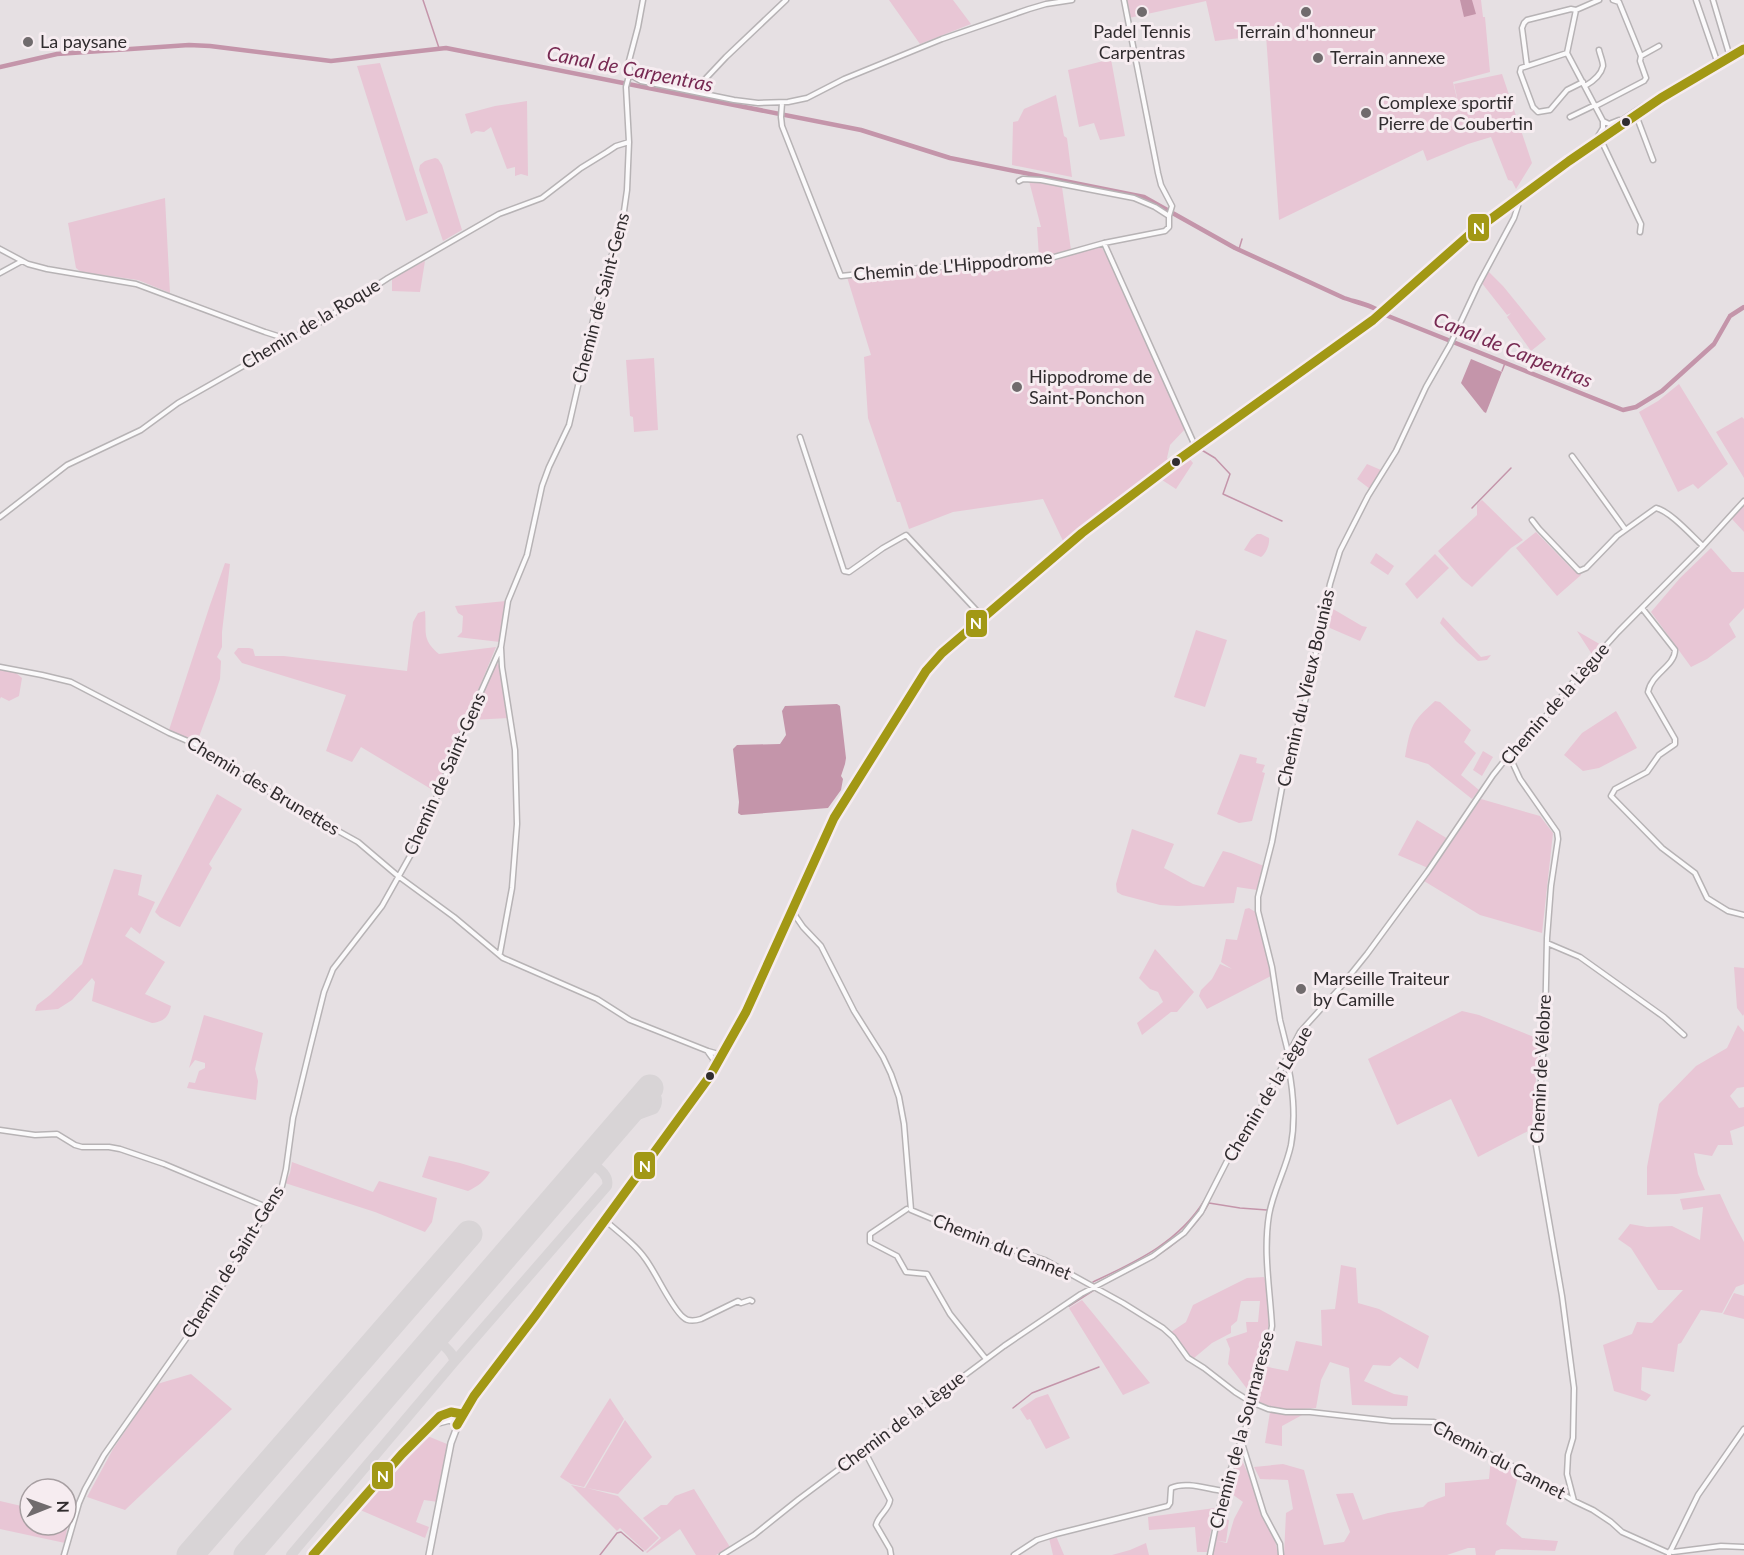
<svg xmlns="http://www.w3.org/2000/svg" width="1744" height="1555" font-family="Lato,sans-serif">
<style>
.green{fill:#e8c6d5}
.water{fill:#c495aa}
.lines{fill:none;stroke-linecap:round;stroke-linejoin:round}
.stream{stroke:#c495aa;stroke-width:1.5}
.canal{stroke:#c495aa;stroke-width:4.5}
.taxiway{stroke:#d8d4d6;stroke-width:10}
.runway{stroke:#d8d4d6;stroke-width:27}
.street-casing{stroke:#b7b3b5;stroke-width:7}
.secondary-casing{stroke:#b7b3b5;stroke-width:8}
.street{stroke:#fbfafb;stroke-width:4}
.secondary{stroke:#fbfafb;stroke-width:5}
.bus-1-casing{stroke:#f6ecf0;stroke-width:14}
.bus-1{stroke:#a29815;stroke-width:9}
.poi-dot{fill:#706b6d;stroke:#f6ecf0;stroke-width:2}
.bus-dot{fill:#302c2e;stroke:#f6ecf0;stroke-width:2}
.labels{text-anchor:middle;stroke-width:6;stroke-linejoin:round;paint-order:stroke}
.poi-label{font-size:18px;fill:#302c2e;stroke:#f6ecf0;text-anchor:start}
.street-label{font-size:18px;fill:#302c2e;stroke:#f6ecf0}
.water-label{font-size:20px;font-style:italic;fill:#772952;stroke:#f6ecf0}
.line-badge{stroke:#f6ecf0;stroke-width:2}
.badge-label{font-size:16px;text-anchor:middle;font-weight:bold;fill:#fff}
</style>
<rect width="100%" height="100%" fill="#e6e0e3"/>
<!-- green -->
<path class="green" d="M889,0H953L971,24L920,44Z
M1126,0H1481L1483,17H1485L1490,72L1453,82L1466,137L1454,84L1502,74L1532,163L1516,189L1512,181L1508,180L1491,137L1468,144L1427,161L1423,150L1279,220L1266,35L1215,41L1206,1L1129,18Z
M1111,59L1125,136L1100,140L1094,123L1079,127L1068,70Z
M380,63L428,213L406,221L357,66Z
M1056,95L1064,136L1067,138L1072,177L1012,165L1013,122L1018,121L1024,109Z
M527,101L528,176L521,174L515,176V167L507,169L491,127L484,132L476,131L471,134L465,114L495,106Z
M435,158L438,159L442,165L462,230L443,241L419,170L420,165L425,161Z
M1029,181L1062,187L1071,250L1039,257L1037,227H1041Z
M165,198L170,293L138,280L81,272L76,268L68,223Z
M1097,246L1102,248L1107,257L1187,427L1170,445L1167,458L1170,462L1064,543L1043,499L953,512L909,529L900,502H897L868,418L864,357L871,355L847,277L884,272L942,269L943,272L1045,264Z
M425,261L420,292L392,291V279L395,276Z
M1488,271L1503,286L1546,339L1531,351L1507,317L1511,313L1507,315L1481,282Z
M654,358L658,430L634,432L633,417L630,416L626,360Z
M1679,384L1728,464L1698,489L1693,484L1678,492L1639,412L1658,401Z
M1742,417L1744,419V478L1716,432Z
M1188,457L1193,463L1176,489L1159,478Z
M1367,464L1381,470L1370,489L1357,479Z
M1482,500L1523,540L1511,548L1472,587L1462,579L1438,551L1477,515V504Z
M1744,504V532L1732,519Z
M1536,532L1572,569L1581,573V575L1557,596L1516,548Z
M1257,534H1261L1269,538C1270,544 1266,554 1261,557L1244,550L1251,539Z
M1711,548L1732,572H1744V608L1729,624L1736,637L1707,659L1691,667L1651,612L1680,578Z
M1376,553L1394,566L1388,575L1370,563Z
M1435,554L1449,568L1417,599L1405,584Z
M225,563L230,564L222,632V647L217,657L221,661L220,679L215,694L197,742L169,730L210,605Z
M506,601L500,642L457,637L462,632L463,616L458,613L455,606Z
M1328,606L1362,626L1367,627L1360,641L1323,625Z
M425,611C427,632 421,639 439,654L496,647L436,792L361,747L352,762L326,751L346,695L242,663L234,653L238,648H249L253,649L255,656H284L407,671L413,622L418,613Z
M1443,617L1481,657L1491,655L1487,660L1478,661L1456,641L1440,623Z
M1196,630L1227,640L1205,707L1174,697Z
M1577,631L1603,646L1593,656Z
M497,663L500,666L509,718L471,720Z
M0,670L15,672L22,678L19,696L9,701L1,697L0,699Z
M1435,701L1440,702L1471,730L1464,742L1476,753L1461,775L1479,790L1472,799L1428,764L1405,757C1411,725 1411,723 1435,701Z
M1616,711L1637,748L1599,768L1583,771L1564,755L1582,733Z
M1483,751L1493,757L1482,776L1473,770Z
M1240,754L1257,758L1256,763L1265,765L1262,772L1265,773L1252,821L1239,823L1217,814Z
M217,794L242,809L209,864L212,868L180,927L177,926L160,917L155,912Z
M1481,799L1540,816L1553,833L1542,933L1480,915L1424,881Z
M1417,820L1448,839L1428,868L1398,855Z
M1132,829L1174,844L1164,868L1193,884L1204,887L1223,851L1231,853L1264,866L1257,890L1237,887L1234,903L1178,906L1160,905L1122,895L1117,892L1116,884Z
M114,869L142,875L138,895L155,902L140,934L131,927L125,936L165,962L145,994L171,1006C169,1017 163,1022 152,1023L92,1001L95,982L92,978L72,1000L58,1009L35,1011L37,1005L50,995L82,964Z
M1249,908L1257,913L1271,976L1207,1009L1199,996L1201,990L1212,979L1220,964L1232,969H1238H1232L1221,962L1226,939L1237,940L1245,909Z
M1155,949L1194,992L1177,1012H1171L1142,1035L1137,1023L1163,1002L1158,992L1150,989L1139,978Z
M1734,967L1744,968V1014L1743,1016L1737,1008Z
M1462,1011L1479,1015L1539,1039L1532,1129L1478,1157L1451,1099L1397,1125L1368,1059Z
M204,1015L263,1033L255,1069L258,1081L256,1100L187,1088L189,1082L195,1083L199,1071L205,1068V1063L195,1060L189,1068Z
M1738,1025L1744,1032V1087L1737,1088L1730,1096L1739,1108L1744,1107V1126L1730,1131L1733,1145H1718L1712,1156L1694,1153L1698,1174L1705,1190L1676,1194L1647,1195V1167L1659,1104L1696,1066L1727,1048Z
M429,1156L460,1163L490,1172C484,1182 478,1186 468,1191L422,1177Z
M292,1162L373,1192L379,1181L437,1198L432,1222L425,1232L375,1212L285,1183L290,1173Z
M1720,1194L1731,1218L1744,1242V1284L1736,1287L1722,1313L1701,1310L1681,1343L1678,1344L1674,1372L1642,1367L1641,1390L1651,1395L1646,1401L1614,1391L1603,1345L1632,1334L1637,1322L1652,1323L1683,1290H1658L1631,1248L1618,1239L1630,1224L1647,1227L1672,1226L1700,1240L1703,1207L1683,1210L1680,1199Z
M1341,1265L1356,1268L1358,1303L1379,1309L1429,1336L1418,1369L1400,1357L1390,1366L1373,1365L1364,1381L1394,1394L1408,1396L1407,1406L1352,1405L1349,1368L1330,1362L1321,1380L1316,1408L1287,1410L1257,1403L1253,1396L1259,1376L1263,1366L1288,1371L1296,1341L1322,1346L1321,1310L1335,1309Z
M1264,1277C1268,1286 1268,1295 1269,1305C1271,1339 1261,1362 1251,1394L1228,1364L1230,1349L1226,1339L1247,1332L1246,1322H1258L1260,1301H1241L1237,1321L1231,1326V1333L1212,1343L1194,1358L1190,1356L1171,1332L1186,1322L1193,1305L1247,1278Z
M1734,1293L1744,1296V1319L1723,1314Z
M1082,1300L1150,1383L1123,1395L1069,1308Z
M191,1374L232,1409L125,1510L87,1497L113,1449L157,1384Z
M1048,1394L1070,1438L1046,1449L1030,1419L1027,1420L1020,1409L1036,1398Z
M610,1398L624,1419L584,1487L571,1484L560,1477Z
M1270,1412L1304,1414L1282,1426V1446L1265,1443Z
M625,1420L652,1457L618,1494L587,1488L618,1496L659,1538L645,1551L620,1528L617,1531L571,1485L585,1488Z
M425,1435L447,1444L438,1502L424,1500L416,1522L429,1527L425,1538L358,1509L387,1474Z
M1239,1453L1252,1483L1261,1515L1275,1540L1278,1555H1213L1214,1541H1216L1219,1519L1229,1520L1226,1542L1217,1541L1227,1543L1234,1519L1243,1502L1225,1489Z
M1491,1457L1519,1472L1506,1524L1522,1538L1558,1541L1555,1551L1501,1549L1496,1551L1495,1555H1476L1475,1548H1468L1447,1555H1284L1286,1513L1293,1509L1288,1480L1260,1479L1254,1467L1283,1464L1304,1470L1324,1545L1344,1542L1350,1532L1336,1494L1353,1493L1363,1520L1388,1513L1423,1507L1428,1502L1445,1496V1483L1489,1479Z
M694,1489L730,1547L716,1555H696L680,1529L647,1553L646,1552L661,1538L643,1518L661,1505H667L675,1496Z
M0,1501L30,1508V1525H66V1513H69L65,1543L0,1529Z
M1215,1508L1207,1552H1197L1195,1527L1149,1530L1148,1517Z
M1056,1536L1064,1555H1053L1049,1538Z
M1146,1543L1149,1555H1112L1130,1550Z"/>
<!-- water -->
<path class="water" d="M1460,0H1472L1476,14L1464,17Z
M1471,359L1502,372L1486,413L1484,412L1461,383Z
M837,704L840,706L846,758L845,764L841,776L843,779L841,790L828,808L741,815L738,813L739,802L733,749L737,745L780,744L786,735L782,711L785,706Z"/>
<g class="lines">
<!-- stream -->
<path class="stream" d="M423,0L439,48
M1239,249L1242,239
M1502,371L1505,363
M1200,449L1215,458L1230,474L1223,494L1282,521
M1472,508L1511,468
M1093,1282C1135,1262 1178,1243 1204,1201
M1100,1286C1140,1265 1187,1246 1209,1203L1240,1208L1267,1210
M1069,1306L1094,1290
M1013,1408L1032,1393L1099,1367
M600,1555L617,1533L621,1532L643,1551"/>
<!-- canal -->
<path class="canal" d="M0,67L57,54L189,45L210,46L331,61L446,48L861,130L950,158L1144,197L1235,248L1344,298C1355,302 1376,306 1383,314L1623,410L1636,407L1662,391L1714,344L1730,316L1744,307"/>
<!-- taxiway -->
<path class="taxiway" d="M621,1121L654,1109C659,1102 658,1093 648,1091
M440,1331C435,1346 454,1348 454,1362
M427,1345L434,1342L442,1344
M291,1555L454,1362L607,1186C610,1174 596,1167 587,1160"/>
<!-- runway -->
<path class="runway" d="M190,1555L469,1234
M247,1555L650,1088"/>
<!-- street casing -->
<g class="street-casing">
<path id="street" d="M1696,0L1718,64
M1713,0L1730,57
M1576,10L1567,53L1603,121
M1567,53L1521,68L1520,72L1533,107L1538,112L1550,110L1567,90L1583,82
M1641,56L1659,46
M1527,66L1522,28L1524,23L1527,20L1571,9L1576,10L1599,0
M630,72L634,77L641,81L734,100L758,103L788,102L807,98L844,79L942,39L1029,9L1046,4L1072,0
M1585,86C1592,82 1601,75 1603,66C1603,61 1600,55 1599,50
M694,91L726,57L786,0
M782,103L781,117L782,126L841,276L907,269L1040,261L1104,243L1165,231L1169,227V216L1172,206L1161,185L1158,173L1124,0
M1596,106L1644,81L1646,78L1640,61L1641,56L1619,2L1613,0
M1636,115L1653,160
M1570,117L1595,105
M1603,121L1609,124L1619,120
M1597,138L1603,128V122
M1601,140L1641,224L1640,232
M1019,181L1023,179L1041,180L1134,198L1155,207L1169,216
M1104,243L1196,448
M0,249L28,264L47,269L136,284L265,332L290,340
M0,273L22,261
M800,437L844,571L849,572L883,548L906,535L977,611L984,616
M1572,456L1625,529
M0,517L67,465L141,430L178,403L319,323L388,278L499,214L542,198L581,168L607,152L616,146L629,142
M1532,520L1539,529L1579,571L1586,568L1617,536L1656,508C1670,511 1692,536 1703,546
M1642,608L1675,650C1675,666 1651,674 1648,692L1675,739V744L1659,755L1647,772L1615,789L1611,796L1662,848L1695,873L1707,898L1728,911L1744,915
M0,667L42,675L71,682L169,733L197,745L279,798L358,842L398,876L454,917L503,958L597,999L630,1020L708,1051L722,1055
M1509,755L1520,779L1557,832L1558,839L1551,886L1547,938L1545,1028L1536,1146L1562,1296L1574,1388L1573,1438L1568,1455L1567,1474L1574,1501
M792,911L803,927L821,946L854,1011L883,1057L891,1074L899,1097L904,1124L911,1210L961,1231L987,1245L1017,1251L1045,1260L1123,1303L1163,1328L1173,1337L1188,1358L1204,1368L1235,1392L1251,1402L1268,1409L1286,1412H1310L1391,1421L1434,1422L1463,1440L1537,1479L1574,1501L1593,1510L1611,1522L1622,1532L1669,1553
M1547,943L1580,957L1664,1017L1684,1035
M500,953L512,888L517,824L515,750L502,667L501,648
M708,1052L713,1059L714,1067
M1288,1052L1280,1020L1272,967L1258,911V897L1272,842L1286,766L1308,691L1330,584L1340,551L1368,496L1396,451L1426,387L1450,345L1478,285L1514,218L1518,206V199
M0,1130L35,1135L57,1134L75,1145L82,1147H109L120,1149L164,1164L269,1208
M907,1209L870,1234V1242L897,1256L906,1272L927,1274L950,1314L986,1359
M606,1221C618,1232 635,1244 644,1257C656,1272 670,1306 683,1317C688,1322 695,1321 701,1319L738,1301L741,1303L750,1300L752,1301
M1242,1443L1264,1514L1280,1544L1281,1555
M864,1450L890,1500C889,1510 878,1515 876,1525L890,1549L891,1555
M1670,1551L1673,1552L1721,1546L1744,1547
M1669,1554L1698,1495L1744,1429
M64,1555L79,1503L85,1489L104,1455L214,1299L282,1186L286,1169L293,1118L310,1048L324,992L333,969L382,906L419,840L467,723L501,647L508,601L527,555L542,486L549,467L569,425L600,290L622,225L627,190L629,142L626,87L630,72L629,61L638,27L643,0
M722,1555L754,1535L799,1499L1004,1346L1081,1294L1153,1256L1184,1233L1201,1212L1227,1161L1263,1104L1300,1032L1338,990L1367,954L1428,871L1493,775L1509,755L1546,716L1573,682L1618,632L1703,546L1744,501
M1014,1555L1037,1540L1056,1534L1168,1506L1170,1503L1171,1488C1186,1481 1207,1489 1223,1491
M1210,1555L1223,1491L1248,1421L1254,1385L1265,1358L1270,1337L1272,1326C1270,1290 1263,1252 1269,1215C1273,1191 1286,1169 1291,1145C1296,1118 1293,1084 1286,1057"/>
</g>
<!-- secondary casing -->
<g class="secondary-casing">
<path id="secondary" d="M1660,98L1744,49
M1599,136L1644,106
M435,1424L450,1420L457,1425
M313,1555L402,1454L440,1416L451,1412L462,1414
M429,1555L451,1443L462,1414L474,1396L535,1316L635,1181L710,1076L746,1012L834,818L926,671L951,644L1061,550L1122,502L1373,320L1469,235L1569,161L1626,123L1661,98"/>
</g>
<!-- street -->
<use href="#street" class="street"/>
<!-- secondary -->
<use href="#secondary" class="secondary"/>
<!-- bus-1 casing -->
<g class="bus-1-casing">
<path id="bus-1" d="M457,1425L474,1396L535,1316L710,1076L746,1012L834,818L926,671L942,653L1082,533L1174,463L1373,320L1469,235L1569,161L1661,98L1744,49
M313,1555L402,1454L440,1416L451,1412L462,1414"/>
</g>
<!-- bus-1 -->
<use href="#bus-1" class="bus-1"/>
</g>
<!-- markers -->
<g class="poi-dot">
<circle cx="1142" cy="12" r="6"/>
<circle cx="1306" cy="12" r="6"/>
<circle cx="28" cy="42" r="6"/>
<circle cx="1318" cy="58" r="6"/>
<circle cx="1366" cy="113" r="6"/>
<circle cx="1017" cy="387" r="6"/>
<circle cx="1301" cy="989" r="6"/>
</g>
<g class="bus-dot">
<circle cx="1626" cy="122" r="5"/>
<circle cx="1176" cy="462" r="5"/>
<circle cx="710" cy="1076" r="5"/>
</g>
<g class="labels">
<!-- poi labels -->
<g class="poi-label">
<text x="1142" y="38" text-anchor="middle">Padel Tennis<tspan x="1142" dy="21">Carpentras</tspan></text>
<text x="1306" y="38" text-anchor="middle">Terrain d'honneur</text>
<text x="40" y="48">La paysane</text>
<text x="1330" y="64">Terrain annexe</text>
<text x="1378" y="109">Complexe sportif<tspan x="1378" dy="21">Pierre de Coubertin</tspan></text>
<text x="1029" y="383">Hippodrome de<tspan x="1029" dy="21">Saint-Ponchon</tspan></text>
<text x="1313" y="985">Marseille Traiteur<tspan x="1313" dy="21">by Camille</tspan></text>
</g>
<!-- street labels -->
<g class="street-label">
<text transform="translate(953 266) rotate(-5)" y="6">Chemin de L'Hippodrome</text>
<text transform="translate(601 298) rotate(-75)" y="6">Chemin de Saint-Gens</text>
<text transform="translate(311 324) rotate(-31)" y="6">Chemin de la Roque</text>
<text transform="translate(1306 688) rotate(-77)" y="6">Chemin du Vieux Bounias</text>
<text transform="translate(1555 704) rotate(-49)" y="6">Chemin de la Lègue</text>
<text transform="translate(445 774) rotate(-66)" y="6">Chemin de Saint-Gens</text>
<text transform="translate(263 786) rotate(31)" y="6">Chemin des Brunettes</text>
<text transform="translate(1541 1069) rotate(-87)" y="6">Chemin de Vélobre</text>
<text transform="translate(1268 1094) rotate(-59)" y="6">Chemin de la Lègue</text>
<text transform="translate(1002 1247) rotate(22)" y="6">Chemin du Cannet</text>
<text transform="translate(233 1262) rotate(-58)" y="6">Chemin de Saint-Gens</text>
<text transform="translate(901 1422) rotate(-37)" y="6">Chemin de la Lègue</text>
<text transform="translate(1242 1430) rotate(-75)" y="6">Chemin de la Sournaresse</text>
<text transform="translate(1499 1460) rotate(28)" y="6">Chemin du Cannet</text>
</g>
<!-- water labels -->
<g class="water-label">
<text transform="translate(630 69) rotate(11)" y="7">Canal de Carpentras</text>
<text transform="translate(1513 350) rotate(22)" y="7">Canal de Carpentras</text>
</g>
</g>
<g class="line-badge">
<rect x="1467" y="213" width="23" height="29" rx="6" fill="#a29815"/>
<rect x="965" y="609" width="23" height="29" rx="6" fill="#a29815"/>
<rect x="633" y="1151" width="23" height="29" rx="6" fill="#a29815"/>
<rect x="371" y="1461" width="23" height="29" rx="6" fill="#a29815"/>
</g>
<g class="badge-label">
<text x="1479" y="234">N</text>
<text x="976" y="629">N</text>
<text x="645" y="1172">N</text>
<text x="383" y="1482">N</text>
</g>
<!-- north arrow -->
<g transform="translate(48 1507) rotate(89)"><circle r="28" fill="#f6ecf0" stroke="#a79fa2" stroke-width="1.5"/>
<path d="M0-4.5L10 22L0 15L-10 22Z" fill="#706b6d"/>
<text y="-9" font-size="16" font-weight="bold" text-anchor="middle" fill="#302c2e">N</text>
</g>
</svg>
